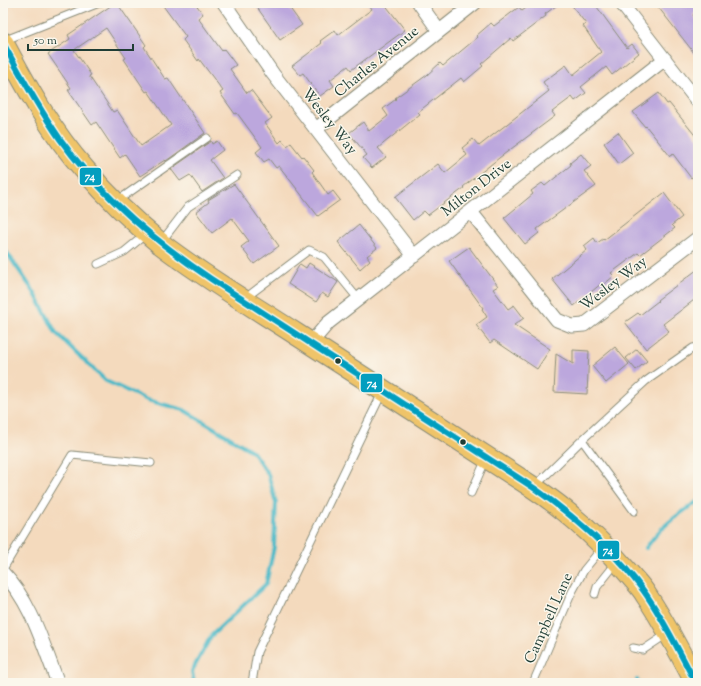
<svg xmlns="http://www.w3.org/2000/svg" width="701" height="686" font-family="'Sorts Mill Goudy',serif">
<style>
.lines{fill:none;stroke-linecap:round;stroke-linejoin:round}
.stream{stroke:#4cb9c7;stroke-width:4}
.building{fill:#bca7dd;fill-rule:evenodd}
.service-casing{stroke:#8a8c78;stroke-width:9}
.minor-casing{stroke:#8a8c78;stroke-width:15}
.primary-casing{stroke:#8a8c78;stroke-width:23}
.service{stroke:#fff;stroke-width:7}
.minor{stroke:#fff;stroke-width:13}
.primary{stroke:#efc469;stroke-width:21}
.bus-1-casing{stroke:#fbf7ec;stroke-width:9}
.bus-1{stroke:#039ebf;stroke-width:6}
.bus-dot{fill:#1f3d34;stroke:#fbf7ec;stroke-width:1.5}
.labels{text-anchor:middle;stroke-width:3;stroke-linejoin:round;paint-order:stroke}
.street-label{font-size:15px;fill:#1f3d34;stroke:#fbf7ec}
.line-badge{stroke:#fbf7ec;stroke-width:1.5}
.badge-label{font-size:11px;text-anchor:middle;font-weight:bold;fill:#fff}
</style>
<rect width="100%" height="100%" fill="#fbf7ec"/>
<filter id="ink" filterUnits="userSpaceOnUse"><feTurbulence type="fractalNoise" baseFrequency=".025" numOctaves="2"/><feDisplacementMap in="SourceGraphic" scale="8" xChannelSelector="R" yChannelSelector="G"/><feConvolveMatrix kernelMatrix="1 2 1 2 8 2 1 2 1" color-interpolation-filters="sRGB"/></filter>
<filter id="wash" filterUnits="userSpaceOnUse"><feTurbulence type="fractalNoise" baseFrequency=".012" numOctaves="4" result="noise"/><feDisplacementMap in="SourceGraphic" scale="16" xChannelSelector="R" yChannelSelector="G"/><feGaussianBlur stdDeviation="0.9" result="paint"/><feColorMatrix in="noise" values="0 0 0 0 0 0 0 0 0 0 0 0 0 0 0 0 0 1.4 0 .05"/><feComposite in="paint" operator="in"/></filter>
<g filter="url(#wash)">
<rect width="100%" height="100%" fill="#f4dabd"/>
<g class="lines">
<!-- stream -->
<path class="stream" d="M3,247L34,292L56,333L106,381L147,400L184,410L252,451L268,474L276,503L274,547L266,584L211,636L192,671L194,683
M646,548C661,526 676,516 698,501
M637,680L638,683"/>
</g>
<g id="blocks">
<!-- building -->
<path class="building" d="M115,3H117L146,45L144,47L165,79L168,78L205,133L166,161L165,160L140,176L125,154L120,158L96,122L92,125L68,90L71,88L48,54L70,39L68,35ZM106,28L126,58L124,59L146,92L148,91L171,125L141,146L117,110L113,112L89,76L91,75L74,50Z
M161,3H195L203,14L198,18L222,51L224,49L236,65L230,69L247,93L251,90L272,118L265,123L279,143L282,140L287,146L291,143L302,157L303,156L314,170L312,172L328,195L333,191L340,200L318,216L279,166L276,168L269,159L264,162L256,152L262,147L237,113L235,114L220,93L223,91L199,59L198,61L183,40L186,37Z
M254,3H286L302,25L280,40Z
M368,3H384L405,30L351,70L348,66L330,80L334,86L320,96L303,73L300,75L292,66L322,43L320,41L335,30L338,35L372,9Z
M533,3H560L545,14L546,16L513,41L511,38L481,64L483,66L464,82L461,78L418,112L420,114L378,148L386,157L372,168L363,158L367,155L349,133L363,122L369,131L388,116L383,109L396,99L395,98L427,75L440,63L443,66L478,37L476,36L491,23L494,26L519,7L522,11Z
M570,3H594L627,48L632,44L639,53L612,75L606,67L581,87L586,93L575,101L572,97L552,112L555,116L499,158L463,187L464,188L428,215L424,211L413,220L395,197L438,164L445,173L467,155L462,148L473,139L479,146L549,91L543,82L566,65L573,75L601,52L583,26L586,24Z
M655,3H698V11L693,15L698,21V58Z
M659,93L667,104L669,103L698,139V173L691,178L673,154L670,156L646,126L645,127L633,112Z
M618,132L633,153L619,164L604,143Z
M211,141L212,144L217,141L223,150L210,160L223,178L202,192L190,175L180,181L171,169Z
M581,154L591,166L584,171L596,186L537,229L539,233L525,244L504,218L533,194L531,191L542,183L545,186L571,165L570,163Z
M234,184L279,246L254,264L241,247L249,241L232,218L212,233L196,212L209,202L208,200Z
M664,193L682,217L672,225L675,228L640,255L638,253L611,273L614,276L603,285L602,283L574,306L552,279L587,250L584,246L594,238L597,243L603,239L604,240Z
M359,225L377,248L367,256L370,260L360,269L338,242Z
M469,247L498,286L493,289L508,309L514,305L524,318L514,325L550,349L537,369L494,340L490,343L476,325L487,317L482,309L483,308L449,261Z
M309,263L338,282L328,297L322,293L316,302L288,284L300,264L306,268Z
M698,269V297L663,324L669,331L646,349L625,322L638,313L640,315L658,301L657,300Z
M615,347L629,364L606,383L592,366Z
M637,349L647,361L636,370L626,358Z
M573,350L589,351L587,394L554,392L556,354L573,364Z"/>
</g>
</g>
<g filter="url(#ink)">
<use href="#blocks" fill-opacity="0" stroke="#8a8c78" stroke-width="1"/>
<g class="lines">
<!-- service casing -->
<g class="service-casing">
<path id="service" d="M3,41L99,3
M117,201L207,138
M162,241L188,207L237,175
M98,264L124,252L146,234
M244,299L309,250L324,257L359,300
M582,440L646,381L693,348L698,347
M535,486L582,440L634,511
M471,493L486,459
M3,569L72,455L151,463
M595,594L597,587L617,562
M633,648L643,650L667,634
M252,683L257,652L382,393
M533,683L572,592L584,570L602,548"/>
</g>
<!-- minor casing -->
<g class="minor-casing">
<path id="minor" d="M224,3L273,74L414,256
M419,3L439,31
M621,3L698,102
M316,129L475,3
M471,212L557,320L572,326L584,325L698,238
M310,344L328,323L665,59
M3,573C32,603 43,645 58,683"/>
</g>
<!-- primary casing -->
<g class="primary-casing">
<path id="primary" d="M3,43C27,88 51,132 85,170C108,197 134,222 161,244C204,277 251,305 296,334C375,386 455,436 534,488C570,512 603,543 631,576C636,582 642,588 646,595C665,623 680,653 696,683"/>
</g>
<!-- service -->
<use href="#service" class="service"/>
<!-- minor -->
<use href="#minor" class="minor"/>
<!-- primary -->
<use href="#primary" class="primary"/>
<!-- bus-1 casing -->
<g class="bus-1-casing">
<path id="bus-1" d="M3,43C21,76 39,109 60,139C101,196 154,241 211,279L534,488C574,516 614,551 643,590C664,619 679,652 696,683"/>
</g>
<!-- bus-1 -->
<use href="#bus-1" class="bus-1"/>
</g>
</g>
<!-- markers -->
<g class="bus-dot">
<circle cx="338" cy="361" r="3.5"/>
<circle cx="463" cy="442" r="3.5"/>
</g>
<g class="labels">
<!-- street labels -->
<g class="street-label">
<text transform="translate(376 61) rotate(-39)" y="5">Charles Avenue</text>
<text transform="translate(330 121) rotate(52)" y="5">Wesley Way</text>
<text transform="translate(476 187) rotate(-38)" y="5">Milton Drive</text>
<text transform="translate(613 283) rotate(-37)" y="5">Wesley Way</text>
<text transform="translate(548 618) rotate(-66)" y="5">Campbell Lane</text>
</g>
</g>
<g class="line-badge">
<rect x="79" y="167" width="23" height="19" rx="4" fill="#039ebf"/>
<rect x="360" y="373" width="23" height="20" rx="4" fill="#039ebf"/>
<rect x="597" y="540" width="23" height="20" rx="4" fill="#039ebf"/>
</g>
<g class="badge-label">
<text x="90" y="180">74</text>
<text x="372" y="387">74</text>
<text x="608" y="554">74</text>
</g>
<!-- margin -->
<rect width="701" height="686" fill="none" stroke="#fbf7ec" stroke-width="16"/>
<!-- scale -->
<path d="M28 44v6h105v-6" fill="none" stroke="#1f3d34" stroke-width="2"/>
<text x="34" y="44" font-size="12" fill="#1f3d34" stroke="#fbf7ec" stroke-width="3" paint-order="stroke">50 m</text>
</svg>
